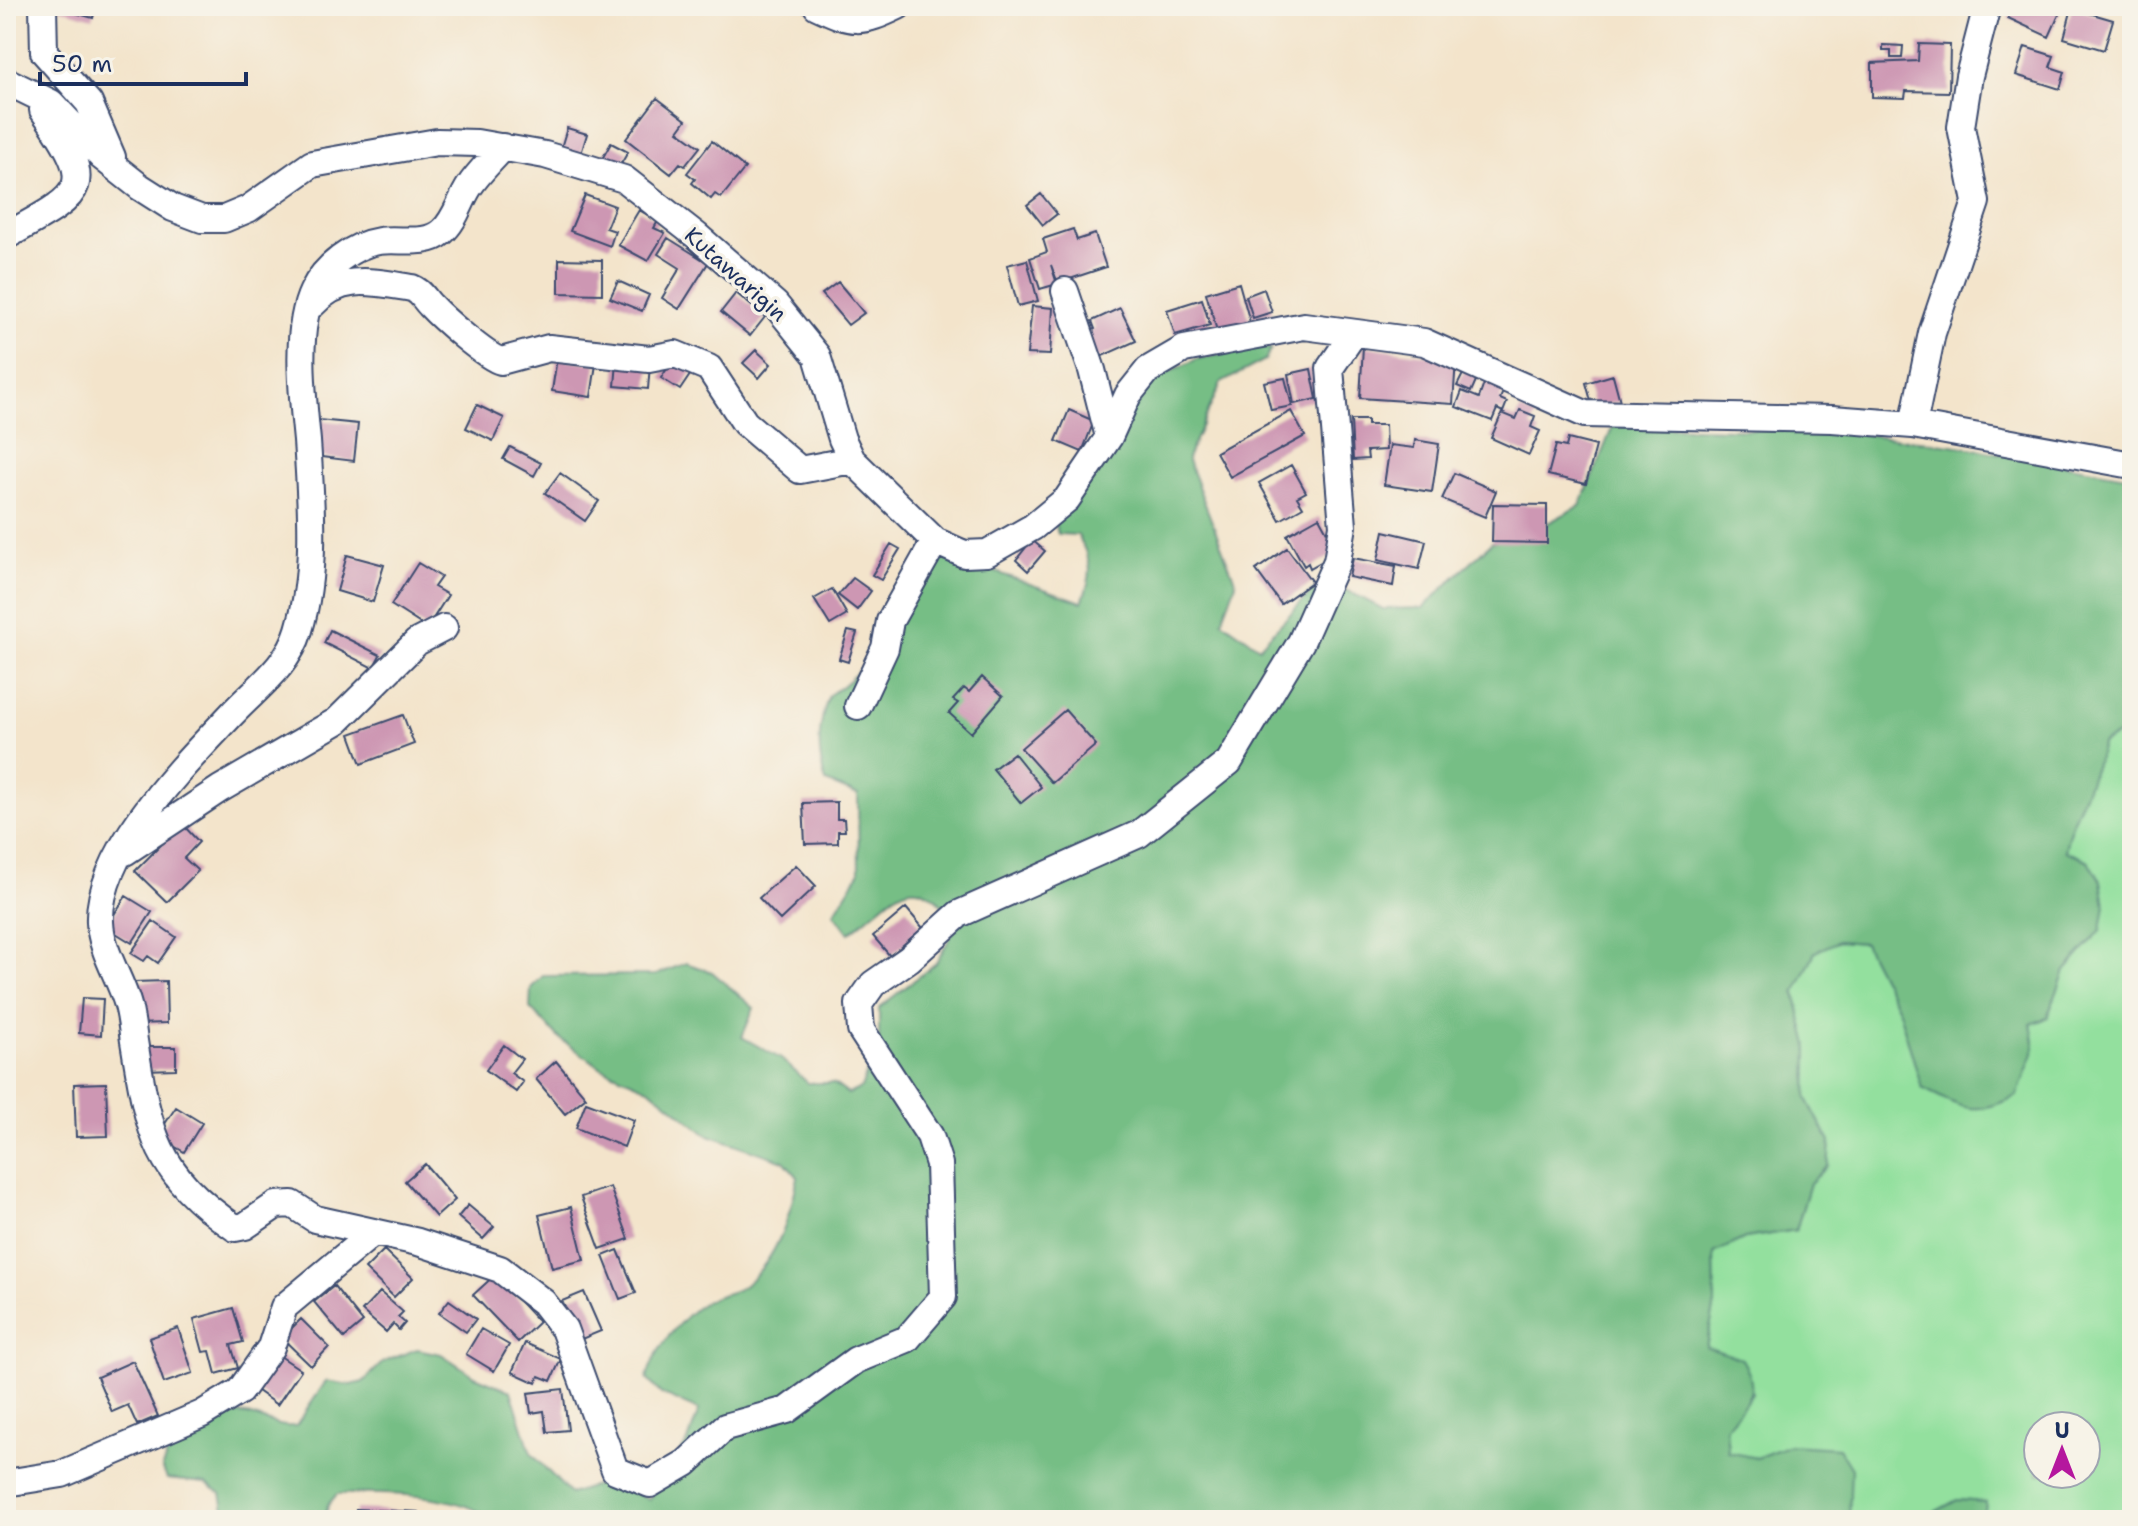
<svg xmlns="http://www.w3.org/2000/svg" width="2138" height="1526" font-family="'Shantell Sans',sans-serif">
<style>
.green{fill:#93e09e;stroke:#57887e;stroke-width:2;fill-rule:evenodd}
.forest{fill:#76be85;stroke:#487672;stroke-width:2}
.building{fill:#cd97b3}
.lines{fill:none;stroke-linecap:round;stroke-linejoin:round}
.minor-casing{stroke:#3b4a6e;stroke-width:30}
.minor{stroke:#fff;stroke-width:26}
.labels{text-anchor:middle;stroke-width:7;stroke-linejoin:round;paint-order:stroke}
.street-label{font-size:22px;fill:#1b2f5e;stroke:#f7f3e8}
</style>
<rect width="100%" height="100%" fill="#f7f3e8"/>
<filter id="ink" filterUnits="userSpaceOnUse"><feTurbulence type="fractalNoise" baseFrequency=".0125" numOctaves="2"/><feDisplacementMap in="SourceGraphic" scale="16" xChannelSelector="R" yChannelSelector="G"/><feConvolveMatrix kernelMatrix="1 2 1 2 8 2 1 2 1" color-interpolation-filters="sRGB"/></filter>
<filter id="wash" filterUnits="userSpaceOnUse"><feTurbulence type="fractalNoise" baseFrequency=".006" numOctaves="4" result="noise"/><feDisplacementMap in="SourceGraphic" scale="32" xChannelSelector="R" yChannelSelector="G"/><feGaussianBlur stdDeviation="1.8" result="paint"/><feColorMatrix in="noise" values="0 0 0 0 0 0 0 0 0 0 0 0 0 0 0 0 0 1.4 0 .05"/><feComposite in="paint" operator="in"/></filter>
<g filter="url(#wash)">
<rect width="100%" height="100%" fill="#f3e4cb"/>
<!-- green -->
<path class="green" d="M2124,731L2127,781L2132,793V1520H1984L1986,1502L1957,1500L1920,1520H1849L1790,1445L1756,1458L1728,1453L1726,1428L1753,1392L1706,1347L1715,1304L1714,1253L1745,1238L1796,1230L1810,1183L1828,1166L1830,1142L1807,1099L1808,1045L1795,992L1814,952L1838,941L1864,943L1899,1011L1922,1088L2035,1048L2031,1024L2047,1018L2065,971L2101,930L2089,861L2065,851C2071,813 2094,781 2102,743ZM2038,1426H2086V1474H2038Z"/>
<!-- forest -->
<path class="forest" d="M1257,346L1271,349L1265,360L1221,383L1187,458L1236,583L1222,621L1259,647L1312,591H1348L1383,609L1423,608L1492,542L1529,533L1580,506L1613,426L1846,432L1952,445L2132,477V793L2127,781L2124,732L2102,743C2094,781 2071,812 2065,851L2089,861L2101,881L2105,905L2101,930L2065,971L2047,1018L2031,1024L2035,1048L2017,1096C1971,1117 1965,1109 1922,1088L1899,1011L1864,943L1838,941L1815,952L1795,993L1808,1045L1807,1099L1830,1142L1828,1166L1810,1183L1796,1230L1745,1238L1714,1253L1715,1304L1706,1347L1742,1359C1762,1393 1747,1399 1726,1428L1728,1452L1756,1458L1790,1445L1838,1448L1851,1469L1849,1520H492C460,1492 379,1493 337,1494L328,1505L325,1520H226L221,1493L205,1483L167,1479L162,1467L167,1455L233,1415C255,1411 272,1429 296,1426L326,1381L351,1385L363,1382L383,1362L417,1349L441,1354L475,1376L511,1391L531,1453L570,1494L611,1480L649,1499L688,1441L699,1410L661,1394L647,1379C652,1352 682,1316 705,1302C717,1294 734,1294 745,1285C778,1258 790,1216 798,1177L784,1161L706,1134L649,1088L602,1068L559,1038L530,1008L531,988L543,976L656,975L686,963L712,972L754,1008L742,1037L781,1059L808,1083H833L848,1094L861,1088L879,1039V1008L936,963L957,925C913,857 895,899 849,933L834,913L859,873L858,795L826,782C816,751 818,725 829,695C881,663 907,602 938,552L1082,602C1094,571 1092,565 1078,535L1058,534L1055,524L1152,380L1197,359Z
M1957,1500L1986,1502L1984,1520H1920Z"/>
<g id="blocks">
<!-- building -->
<path class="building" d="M51,6H96L93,18Z
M2014,6H2063L2049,37L2008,18Z
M2072,8L2113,20L2104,50L2064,38Z
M1919,44L1950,45L1949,92L1906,91L1905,98L1872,97V63L1918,61Z
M1883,45L1903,46L1902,58H1891V51H1883Z
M2025,47L2054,56L2050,67L2065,72L2060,89L2016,75Z
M657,98L686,120L678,131L700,147L685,166L680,163L671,174L626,139Z
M567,128L587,134L580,157L560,151Z
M712,141L745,168L721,198L715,194L711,199L692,183L695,179L687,173Z
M611,143L628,152L618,169L602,159Z
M1041,194L1057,214L1043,225L1027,205Z
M585,195L615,206L606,228L615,231L610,246L570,231Z
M639,210L658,221L654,228L665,233L648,261L618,245Z
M1073,229L1077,240L1095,234L1106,267L1058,283L1051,265L1057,284L1040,289L1030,258L1047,252L1043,239Z
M668,238L708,263L679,309L662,298L680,268L658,254Z
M559,259L602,260V294L559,293Z
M1027,260L1038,301L1018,306L1007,265Z
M618,281L649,295L642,311L610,298Z
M838,282L864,313L848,325L822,294Z
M1239,283L1250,322L1217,331L1206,293Z
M1264,289L1272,312L1253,318L1246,296Z
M736,293L765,317L750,336L721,312Z
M1202,299L1210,325L1175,335L1167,310Z
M1032,306L1053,308L1050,355L1027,354Z
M1120,308L1136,341L1096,359L1087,333L1095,329L1092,321Z
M1363,346L1456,359L1453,404L1360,398Z
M756,350L771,364L759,378L743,363Z
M675,357L694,369L680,390L661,378Z
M557,358L596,364L591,397L552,391Z
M617,362L650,365L648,389L615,386Z
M1311,369L1317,399L1294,404L1288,374Z
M1465,370L1478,376L1471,392L1457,386Z
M1613,375L1620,401L1593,408L1586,383Z
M1285,378L1292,406L1271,410L1264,382Z
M1485,381L1504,389L1500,399L1507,402L1503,412L1497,409L1492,421L1456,407L1462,391L1479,398Z
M477,405L504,418L493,441L466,428Z
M1069,410L1094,421L1082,452L1056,441Z
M1520,410L1535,416L1531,427L1540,431L1529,455L1491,438L1502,413L1516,419Z
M1291,411L1305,436L1230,477L1216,452Z
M318,420L358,424L354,461L313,456Z
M1351,420H1367V425H1385L1386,450L1367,451L1368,459L1353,460Z
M1568,439L1596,446L1586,484L1548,475L1556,445L1566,447Z
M1415,440L1439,444L1432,492L1384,485L1390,445L1414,448Z
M510,447L541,463L534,476L503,459Z
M1291,465L1306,492L1297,497L1303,507L1280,520L1259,483Z
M560,473L599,501L585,521L545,493Z
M1454,473L1496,491L1485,517L1442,499Z
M1493,504L1547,505V543L1492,542Z
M1319,517L1336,548L1333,555L1310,568L1308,563L1304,566L1287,535Z
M1384,531L1426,541L1419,569L1378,560Z
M1032,540L1045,551L1028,571L1016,560Z
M891,544L900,549L881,580L872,575Z
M1287,548L1312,582L1281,604L1256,570Z
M347,555L384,565L373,602L337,591Z
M1353,558L1396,566L1393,586L1349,577Z
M418,563L441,577L434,587L448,595L427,628L391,605Z
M853,578L871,591L857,610L838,595Z
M832,589L847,615L830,625L814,599Z
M330,630L380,655L373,668L324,643Z
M848,631L857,633L848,662L839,659Z
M982,677L1003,696L971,733L949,713L958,703L953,700L964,688L969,692Z
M1065,710L1096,745L1052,783L1021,748Z
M403,715L414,744L361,764L350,734Z
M1014,753L1041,787L1021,803L993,769Z
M837,802V819H844L845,831H838V843L805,844L803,803Z
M182,824L199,842L184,858L198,871L167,902L135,871Z
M796,865L816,886L780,920L759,898Z
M126,896L152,912L132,943L106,927Z
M906,908L923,928L890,956L873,936Z
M153,921L176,937L158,963L148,956L144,961L131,953Z
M166,981L167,1023L135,1024L134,982Z
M82,998L103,999L101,1035L79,1033Z
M504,1045L522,1059L511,1073L523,1082L516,1092L486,1070Z
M143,1047H176V1069L144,1070Z
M556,1061L586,1097L565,1114L536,1079Z
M106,1083L108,1136L76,1137L74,1084Z
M586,1102L634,1120L624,1147L576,1128Z
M176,1107L202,1123L184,1152L157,1136Z
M425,1164L455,1200L436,1217L405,1181Z
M610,1187L629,1239L600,1249L581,1197Z
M468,1205L494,1227L483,1239L458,1217Z
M571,1207L584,1260L552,1268L539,1215Z
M384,1250L413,1278L394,1297L365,1269Z
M618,1250L636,1293L620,1299L603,1256Z
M495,1275L539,1322L518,1342L473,1295Z
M334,1286L363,1322L344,1338L314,1302Z
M380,1292L403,1312L398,1317L405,1323L399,1330L393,1324L386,1332L362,1311Z
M584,1292L601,1331L579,1340L562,1301Z
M449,1300L476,1319L466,1332L439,1313Z
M233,1308L243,1342L231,1345L238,1368L216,1374L210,1351L203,1352L194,1319Z
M301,1319L329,1347L311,1366L282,1338Z
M178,1328L193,1373L164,1383L149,1338Z
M481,1329L509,1345L494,1371L466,1354Z
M525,1343L561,1359L551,1381L539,1376L536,1383L512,1372Z
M277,1354L301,1370L277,1405L253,1388Z
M133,1361L158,1416L137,1425L128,1405L112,1412L97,1377Z
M563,1389L568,1430L547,1432L544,1411L531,1413L528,1393Z
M356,1509L419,1512V1520H355Z"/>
</g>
</g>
<g filter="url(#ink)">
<use href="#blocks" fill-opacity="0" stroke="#3b4a6e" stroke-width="2"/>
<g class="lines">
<!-- minor casing -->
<g class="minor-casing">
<path id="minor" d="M43,6L44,52L89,103L112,157
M817,6C853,23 861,24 898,6
M6,81L51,103L102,157L140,187L173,208L202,219H224L248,209L312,164L437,142L477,143L545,155L624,179L697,236L775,304L817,356L842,439L852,460L935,541L964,554L987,553L1033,527L1067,499L1109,437L1128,395L1148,370L1184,349L1304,326L1424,342L1585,414L1832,419L1913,425L2132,465
M503,147C492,160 478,173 469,187C460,201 455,221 442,232C426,246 399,238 379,241C353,245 324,267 313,291C294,330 303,399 307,441C311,501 317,571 299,630C288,667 256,688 231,715C185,764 97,851 100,922C101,950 119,976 127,1002C131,1014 132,1028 134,1041C149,1133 154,1172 235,1228L245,1226L276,1205L292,1204L315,1219L418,1242L500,1269L543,1302L564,1329L615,1470L650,1484L686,1463L725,1427L787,1410L856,1360L907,1339L943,1297L939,1164L930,1136L861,1030L859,1004L873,984L909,959L959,914L1139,834L1229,762L1301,642L1337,561L1343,526L1330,368L1354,333
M6,236C84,193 99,189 43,110
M1065,291L1092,370L1109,437
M313,304C341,273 373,282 412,288C422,292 423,298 430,305C442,318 486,357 501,361L549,348L649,359L675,354L709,368L745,423L800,470L852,460
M1913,425L1932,333L1976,202L1961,127L1969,76L1987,6
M858,706L885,648L890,621L935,541
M125,852L220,789L337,721L417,642L444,628
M6,1483L62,1474L202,1414L240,1391L271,1347L284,1307L374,1232"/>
</g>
<!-- minor -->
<use href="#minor" class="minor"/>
</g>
</g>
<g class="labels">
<!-- street labels -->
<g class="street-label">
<text transform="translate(736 274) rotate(42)" y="8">Kutawarigin</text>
</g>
</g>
<!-- margin -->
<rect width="2138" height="1526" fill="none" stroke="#f7f3e8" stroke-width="32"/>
<!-- north arrow -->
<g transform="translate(2062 1450)"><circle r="38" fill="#f7f3e8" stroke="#9fa5b1" stroke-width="2"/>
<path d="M0-6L14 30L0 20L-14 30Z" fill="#b5179e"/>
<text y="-12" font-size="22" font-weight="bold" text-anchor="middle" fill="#1b2f5e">U</text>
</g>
<!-- scale -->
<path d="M40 72v12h206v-12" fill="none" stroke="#1b2f5e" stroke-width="4"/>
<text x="52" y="72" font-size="24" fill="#1b2f5e" stroke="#f7f3e8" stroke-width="6" paint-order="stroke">50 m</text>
</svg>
